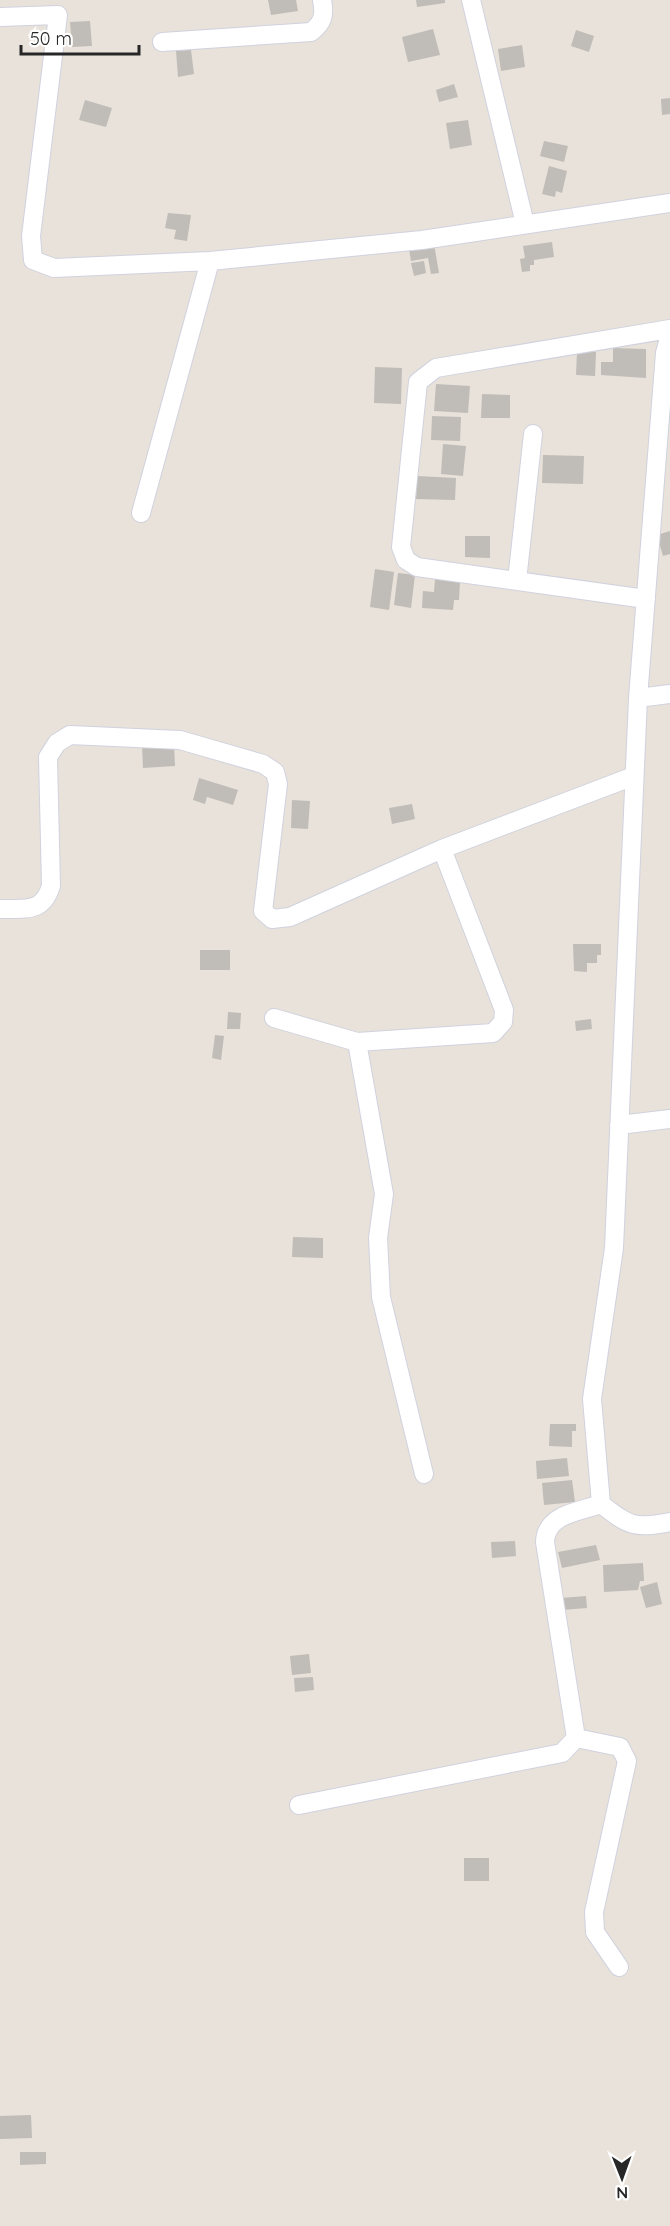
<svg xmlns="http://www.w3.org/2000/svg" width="670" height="2226" font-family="Quicksand,sans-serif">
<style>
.building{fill:#c0bcb7}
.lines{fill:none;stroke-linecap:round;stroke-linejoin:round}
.minor-casing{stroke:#d0d2de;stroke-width:20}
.minor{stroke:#fff;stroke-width:18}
</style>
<rect width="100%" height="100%" fill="#e8e2da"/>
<!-- building -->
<path class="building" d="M268,0H296L298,11L271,15Z
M416,0H445V3L417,7Z
M90,21L92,46L72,47L70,22Z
M433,29L440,55L408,62L402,37Z
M576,30L594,36L589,52L571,46Z
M522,45L525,67L501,71L498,49Z
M191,50L194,74L178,77L176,51Z
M454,84L458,97L439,102L436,90Z
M670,98V114L662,115L661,99Z
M85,100L112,108L106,127L79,120Z
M468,120L472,145L450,149L446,123Z
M544,141L568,146L564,162L540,156Z
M549,166L567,171L562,193L556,191L555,197L542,194Z
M168,213L191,215L187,241L174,239L176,230L165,228Z
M552,242L554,257L534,260V265H530V271L522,272L520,259L525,258L523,246Z
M434,244L439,273L431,274L428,258L411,261L409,249Z
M424,261L426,273L414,276L411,263Z
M613,348L646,349V378L601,375V362H613Z
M577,351L596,352L595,376L576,375Z
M375,367L402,368L401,404L374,403Z
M436,384L470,386L468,413L434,411Z
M482,394L510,395V418H481Z
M432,416L461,417L460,441L431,440Z
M443,444L466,446L463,476L441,474Z
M543,455L584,456L583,484L542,483Z
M417,476L456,478L455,500L416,499Z
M670,531V554L663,556L657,535Z
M465,536H490V558L465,557Z
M375,569L394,572L389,610L370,607Z
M398,573L415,575L411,608L394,605Z
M435,579L460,581L459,600H454L453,610L422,608L423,591L434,592Z
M174,744L175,766L143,768L142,746Z
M199,778L238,790L233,805L207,797L205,804L193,800Z
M292,800L310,801L308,829L291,828Z
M412,804L415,819L392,824L389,808Z
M573,944H601V955H597V963H587V972L574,971Z
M200,950H230V970H200Z
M228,1012L241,1013L240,1029H227Z
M591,1019L592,1029L576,1031L575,1021Z
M215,1035L224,1036L221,1060L212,1058Z
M293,1237L323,1238V1258L292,1257Z
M550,1424H576V1431H572V1447L549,1446Z
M567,1458L569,1476L537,1479L536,1461Z
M572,1480L575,1502L544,1505L542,1483Z
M515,1541L516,1556L492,1558L491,1542Z
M596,1545L600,1560L562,1568L558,1552Z
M643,1563L644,1581H640L638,1590L604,1592L603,1565Z
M657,1582L662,1604L646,1608L640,1587Z
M586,1596L587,1608L562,1610L561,1598Z
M309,1654L311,1673L292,1675L290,1656Z
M313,1677L314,1690L295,1692L294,1678Z
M464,1858H489V1881H464Z
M31,2115L32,2138L0,2139V2116Z
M20,2152H46V2164L20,2165Z"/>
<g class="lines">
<!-- minor casing -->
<g class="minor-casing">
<path id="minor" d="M471,0L525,224
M0,17L58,15L31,236L33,260L54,268L210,261L422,240L670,203
M162,42L311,32C323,23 325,15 322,0
M141,513L210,261
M517,581L533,434
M646,599L417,567L406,560L401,547L418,382L436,368L670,329
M638,698L670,694
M0,909C25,908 42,914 51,886L48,757L57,743L70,735L180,740L263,764L275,772L278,784L263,911L272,919L290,917L442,849L634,776
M274,1018L357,1042L493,1033L503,1022L504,1010L442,849
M357,1042L384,1194L378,1238L381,1297L424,1474
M619,1125L670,1119
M601,1504C629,1526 634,1529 670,1522
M299,1805L562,1753L576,1738
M619,1967L595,1932L594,1912L627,1761L620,1747L576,1738L545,1542C546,1514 578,1512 601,1504L592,1399L614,1248L638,698L665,353L670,335"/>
</g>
<!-- minor -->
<use href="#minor" class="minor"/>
</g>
<!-- north arrow -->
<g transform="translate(622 2178) rotate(179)" stroke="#ffffff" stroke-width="4.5" paint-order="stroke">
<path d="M0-4.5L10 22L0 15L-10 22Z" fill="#272727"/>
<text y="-9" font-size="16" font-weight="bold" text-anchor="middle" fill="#272727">N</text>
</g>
<!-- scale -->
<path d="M21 45v9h118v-9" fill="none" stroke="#272727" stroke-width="3"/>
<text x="30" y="45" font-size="18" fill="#272727" stroke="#ffffff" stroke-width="4.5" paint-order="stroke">50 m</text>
</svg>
